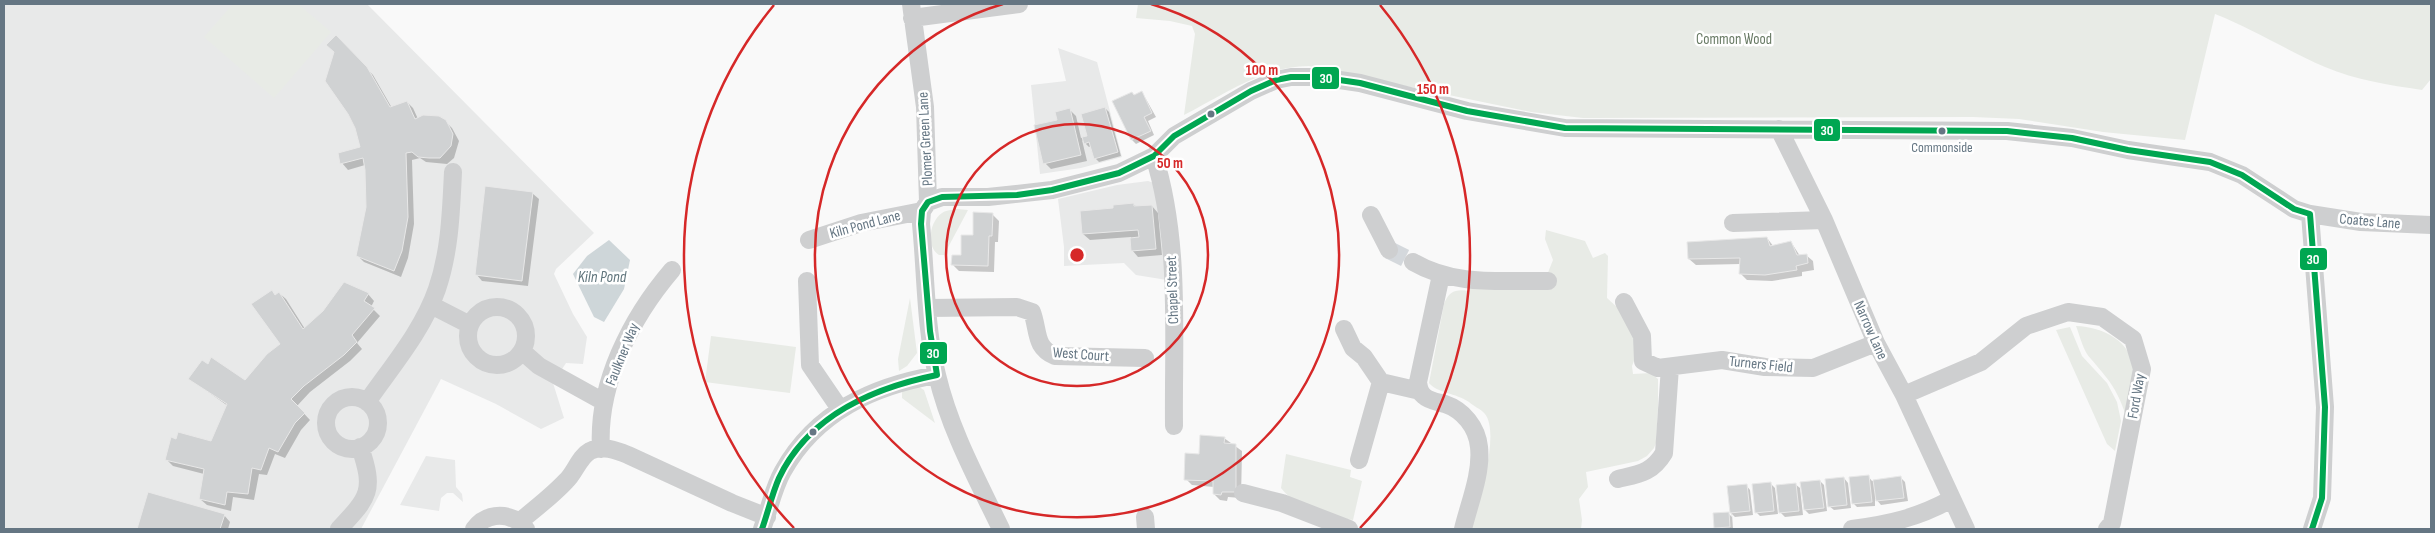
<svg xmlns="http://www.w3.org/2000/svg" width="2435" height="533" font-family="'Sofia Sans Condensed',sans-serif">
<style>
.built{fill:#e8e9e9}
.green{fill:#e8ebe6}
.water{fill:#ced6d9}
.shadow{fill:#0003}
.building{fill:#d0d2d3;stroke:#e8e8e8}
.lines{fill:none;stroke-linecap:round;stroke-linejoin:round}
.minor-tunnel{stroke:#d4d8dc;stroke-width:18;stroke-dasharray:18 9;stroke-linecap:butt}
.minor{stroke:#cecfd0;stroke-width:18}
.bus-1-casing{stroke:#fff;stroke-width:10}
.bus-1{stroke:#00a651;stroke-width:6}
.ring{fill:none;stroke:#d62828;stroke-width:2.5}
.bus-dot{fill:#657683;stroke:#fff;stroke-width:2}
.labels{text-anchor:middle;stroke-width:5;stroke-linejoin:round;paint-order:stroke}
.bus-label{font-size:14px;fill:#657683;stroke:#fff}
.park-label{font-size:15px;fill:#687a64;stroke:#fff}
.street-label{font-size:15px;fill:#657683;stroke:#fff}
.water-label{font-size:16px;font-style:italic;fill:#60757c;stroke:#fff}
.centre{fill:#d62828;stroke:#fff;stroke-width:2.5}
.ring-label{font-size:15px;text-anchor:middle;font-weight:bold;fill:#d62828;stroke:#fff;stroke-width:5;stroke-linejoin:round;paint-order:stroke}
.line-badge{stroke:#fff;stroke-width:2}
.badge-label{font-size:14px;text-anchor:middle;font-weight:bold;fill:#fff}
</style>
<rect width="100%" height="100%" fill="#f9f9f9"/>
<!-- built -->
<path class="built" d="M4,4H367L594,233L556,269L554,274L573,314L587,337L583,364L566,363L553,383L564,418L541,429L496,404L441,379L361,529H6L4,525Z
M1058,48L1097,62L1122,157L1081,168L1040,174L1031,85L1066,81Z
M1148,181L1154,183L1158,189L1167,280L1136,275L1124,263L1064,266V247L1058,199L1117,185Z
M426,456L455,460L456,487L462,494L463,502L453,493H447L441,498L439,511L400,505Z"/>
<!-- green -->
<path class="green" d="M233,4H298L331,32L274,98L204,37Z
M1138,4H2431V79L2422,90C2389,85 2356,80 2325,67C2288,51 2253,29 2215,14L2185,140L2103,132L2019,119L1973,117L1583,118L1531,112L1309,66C1263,66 1223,95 1184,115L1195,34L1192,26L1170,21L1136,18Z
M957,209L968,210L944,255H939C926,247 929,222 942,213C946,210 952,210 957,209Z
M1546,230L1585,241L1593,258L1605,253L1608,256L1607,298L1620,310L1639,348L1632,366L1633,374L1651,373L1658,379V408L1656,443L1654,448L1647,456L1638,461L1586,472L1588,487L1579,499L1582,520L1581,529H1471C1477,504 1501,435 1485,414C1481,409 1473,406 1469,402C1456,393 1437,393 1429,383L1444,304C1449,291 1456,289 1469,291L1470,287L1547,275L1553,260L1545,239Z
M910,298L917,353L907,366L899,371L898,359Z
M2076,326C2103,327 2132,341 2134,371C2135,384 2128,401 2125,413C2116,387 2108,379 2091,359C2083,351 2080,336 2076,326Z
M2070,327L2082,356L2107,383L2117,402L2121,421L2115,451L2107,444L2056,330Z
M711,336L796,347L790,393L705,382Z
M919,387L924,390L935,423L902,398V390Z
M1286,454L1351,470L1350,477L1362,481L1353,520C1327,515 1298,510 1281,488Z"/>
<!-- water -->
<path class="water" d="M609,240L630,260L624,289L604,322L594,317L573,274L587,256Z"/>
<!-- shadow -->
<path class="shadow" d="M336,37L373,75L392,108L407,102L413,108L418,119L431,115L445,121L452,128L459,141L454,158L447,164L426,162L420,158L412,160L414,224L408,258L401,277L364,262L358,256L367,207L365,165L348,170L342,163L362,148L335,52Z
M1142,92L1156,117L1148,121L1154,135L1136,144L1132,140L1114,102Z
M1105,108L1109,112L1121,156L1099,162L1095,158L1091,146L1089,147L1082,140L1087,161L1051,169L1045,163L1058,121L1070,110L1076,116L1081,138L1089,136Z
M532,193L539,199L528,286L482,281L476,274Z
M1133,204L1137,207L1152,206L1158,213L1162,255L1138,257L1132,250L1131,237L1090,240L1083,234L1115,209Z
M992,214L999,221L998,242H995L994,272L959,271L953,265L962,257Z
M1767,238L1774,247L1791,242L1800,256L1806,255L1813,261L1814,270L1802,272V276L1772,281L1747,280L1740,273L1741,264L1696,265L1689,259Z
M345,284L368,294L374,301L371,307L380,316L357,343L362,349L350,361L310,392L297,406L310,420L301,430L285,458L275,454L267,475L259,474L254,500L233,497L231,511L207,505L200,499L204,474L173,466L167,460L177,441L212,442L228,406L190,379L245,382L282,345L276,296L279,293L286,299L305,329L324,312Z
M1224,438L1242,451L1241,498L1228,497L1227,501L1220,500L1214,494V487L1192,485L1186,479L1200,455Z
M1868,476L1872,481L1901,478L1905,482L1908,501L1881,505L1875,498V506L1857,507L1853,503Z
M1844,478L1848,483L1851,508L1834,510L1829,506Z
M1820,481L1824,485L1827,511L1809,514L1805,510Z
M1770,483L1775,488L1778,514L1760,516L1756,512Z
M1795,484L1800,488L1803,515L1785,517L1780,512Z
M1746,485L1750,490L1753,515L1735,517L1732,514L1733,529H1717L1715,527L1728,513L1732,517L1728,487Z
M149,493L224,515L230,522L228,529H138Z"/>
<!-- building -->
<path class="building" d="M336,35L367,67L390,107L407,101L415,119L423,115L439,116L446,120L453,134L451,146L440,158H429L418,157L412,152L406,153L408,217L402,251L394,271L356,256L366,207L365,170L363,158L340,164L338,153L360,147L355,128L348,114L325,81L334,52L326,45Z
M1142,91L1152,113L1144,117L1151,131L1131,140L1112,101L1132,92L1134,95Z
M1105,107L1118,152L1094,159L1089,142L1084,144L1082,137L1087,136L1081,114Z
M1070,108L1081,155L1043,164L1034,125L1057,120L1055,112Z
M485,186L533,192L522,281L475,275Z
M1134,203V206L1152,205L1156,249L1131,251L1130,238L1139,237L1138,230L1082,234L1080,211L1113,208V205Z
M973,212L993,213L992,236H989L988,266L951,265L952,255H961V235H973Z
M1767,237L1770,246L1791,241L1797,255L1807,254L1808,263L1796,266L1797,270L1765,275L1739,274L1740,258L1688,259L1687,242Z
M344,282L369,293L364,301L375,308L352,335L357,342L344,355L304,386L291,399L305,413L295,423L278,452L269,448L261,470L252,468L248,494L227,492L225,505L199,499L204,469L165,460L171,437L176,439L178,432L211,441L227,404L188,379L202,360L208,364L211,357L245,380L267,354L280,344L251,304L272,290L275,295L279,292L303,329L323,311Z
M1200,435L1225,437L1224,443L1236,444V492H1222L1221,495L1213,494V481L1184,480L1185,453L1199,454Z
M1869,475L1872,502L1852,504L1849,477Z
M1901,476L1904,498L1876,501L1873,480Z
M1844,477L1847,505L1828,507L1825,479Z
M1820,480L1824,508L1804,510L1800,482Z
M1771,482L1774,511L1755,513L1752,484Z
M1796,483L1799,511L1779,513L1776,485Z
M1747,484L1750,511L1730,513L1727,486Z
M148,492L225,514L220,529H137Z
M1729,512L1730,527L1714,528L1713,513Z"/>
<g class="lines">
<!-- minor-tunnel -->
<path class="minor-tunnel" d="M1389,250L1413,262"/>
<!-- minor -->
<path class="minor" d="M911,4L925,107L928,202L922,211L921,224C926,274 925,326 937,375C950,430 977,479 1001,529
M912,18L1019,4
M1779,129L1824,220L1876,343L1904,395L1966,529
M1154,156C1181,242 1173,337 1174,426
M928,202L942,197H988L1052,190L1119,173L1154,156L1174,136L1251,91L1276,80L1291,77H1319L1360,83L1467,111L1565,128L2007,131L2072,138L2128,150L2210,162L2242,175L2294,209L2310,214L2361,222L2431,225
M2310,214L2325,407L2322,498L2312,529
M1371,215L1389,250
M1733,223L1824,220
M809,240L861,223L922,211
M1413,262C1456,287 1501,280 1548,281
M1441,275L1418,382C1419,388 1419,392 1424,396C1429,401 1438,402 1445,404C1463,410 1477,427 1479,447C1482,473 1469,504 1463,529
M807,281L810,365L840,409
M1624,302L1642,336L1643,361L1658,368L1722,360L1765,367L1813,368L1876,343
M431,305L470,325
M468 336a29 29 0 1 1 58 0a29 29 0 1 1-58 0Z
M928,308L1017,307L1032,312C1039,331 1034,347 1055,356L1145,358
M1344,329L1353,348L1364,357L1381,382L1420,391
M523,352L539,366L604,402
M1904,395L1981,362L2026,326L2068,312L2102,317L2133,339L2142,369L2112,523L2107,529
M326 423a26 26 0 1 1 52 0a26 26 0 1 1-52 0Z
M367,402C392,366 423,330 437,289C450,251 451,212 453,172
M601,449C597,384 631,318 672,270
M1359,460L1381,382
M1618,479C1639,474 1652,473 1664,453L1670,367
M1243,493L1282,503L1349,529
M1145,517L1146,529
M339,529C369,497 375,491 360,447
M474,529C485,514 504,512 519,522
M526,529L519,522C535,509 552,496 566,481C575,473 579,457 590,451C602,445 616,450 628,455L732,503L767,517
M762,529C769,511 773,488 783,471C816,412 873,386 937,375
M1852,529C1889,524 1917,518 1950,500"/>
<!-- bus-1 casing -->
<g class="bus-1-casing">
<path id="bus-1" d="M762,529C768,512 772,494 779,478C809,415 873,388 937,375L930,331L921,224L922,211L928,202L942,197L1017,195L1052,190L1119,173L1154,156L1174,136L1251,91L1276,80L1291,77H1319L1360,83L1467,111L1565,128L2007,131L2072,138L2128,150L2210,162L2242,175L2294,209L2310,214L2325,407L2322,498L2312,529"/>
</g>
<!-- bus-1 -->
<use href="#bus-1" class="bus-1"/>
</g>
<!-- distance rings -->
<g class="ring">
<circle cx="1077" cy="255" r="131"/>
<path d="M1151 4A262 262 0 1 1 1003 4"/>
<path d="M794 528A393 393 0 0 1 774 5M1380 5A393 393 0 0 1 1360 528"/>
</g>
<!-- markers -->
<g class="bus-dot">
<circle cx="1211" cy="114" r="4.5"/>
<circle cx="1942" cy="131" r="4.5"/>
<circle cx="813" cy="432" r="4.5"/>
</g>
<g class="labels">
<!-- bus labels -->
<g class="bus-label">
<text x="1942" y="152">Commonside</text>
</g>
<!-- park labels -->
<g class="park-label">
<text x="1734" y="44">Common Wood</text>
</g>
<!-- street labels -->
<g class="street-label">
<text transform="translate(925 139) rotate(-93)" y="5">Plomer Green Lane</text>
<text transform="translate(2370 221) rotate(5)" y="5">Coates Lane</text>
<text transform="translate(865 224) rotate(-15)" y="5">Kiln Pond Lane</text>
<text transform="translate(1172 290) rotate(-92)" y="5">Chapel Street</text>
<text transform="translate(1871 330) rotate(66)" y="5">Narrow Lane</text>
<text transform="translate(622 354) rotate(-68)" y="5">Faulkner Way</text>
<text transform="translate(1081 354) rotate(4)" y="5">West Court</text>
<text transform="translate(1761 364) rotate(6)" y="5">Turners Field</text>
<text transform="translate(2136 396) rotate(-80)" y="5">Ford Way</text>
</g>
<!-- water labels -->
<g class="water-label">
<text x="602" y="282">Kiln Pond</text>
</g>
</g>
<circle cx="1077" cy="255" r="8" class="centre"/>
<g class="ring-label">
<text x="1262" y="75">100 m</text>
<text x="1433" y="94">150 m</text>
<text x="1170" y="168">50 m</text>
</g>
<g class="line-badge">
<rect x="1311" y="66" width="29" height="24" rx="5" fill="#00a651"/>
<rect x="1813" y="118" width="28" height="24" rx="5" fill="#00a651"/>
<rect x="2299" y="247" width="29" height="24" rx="5" fill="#00a651"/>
<rect x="919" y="341" width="29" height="24" rx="5" fill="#00a651"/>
</g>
<g class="badge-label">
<text x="1326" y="83">30</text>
<text x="1827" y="135">30</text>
<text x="2313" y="264">30</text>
<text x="933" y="358">30</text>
</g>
<!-- border -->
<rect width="2435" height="533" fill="none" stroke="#657683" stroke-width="10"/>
</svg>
